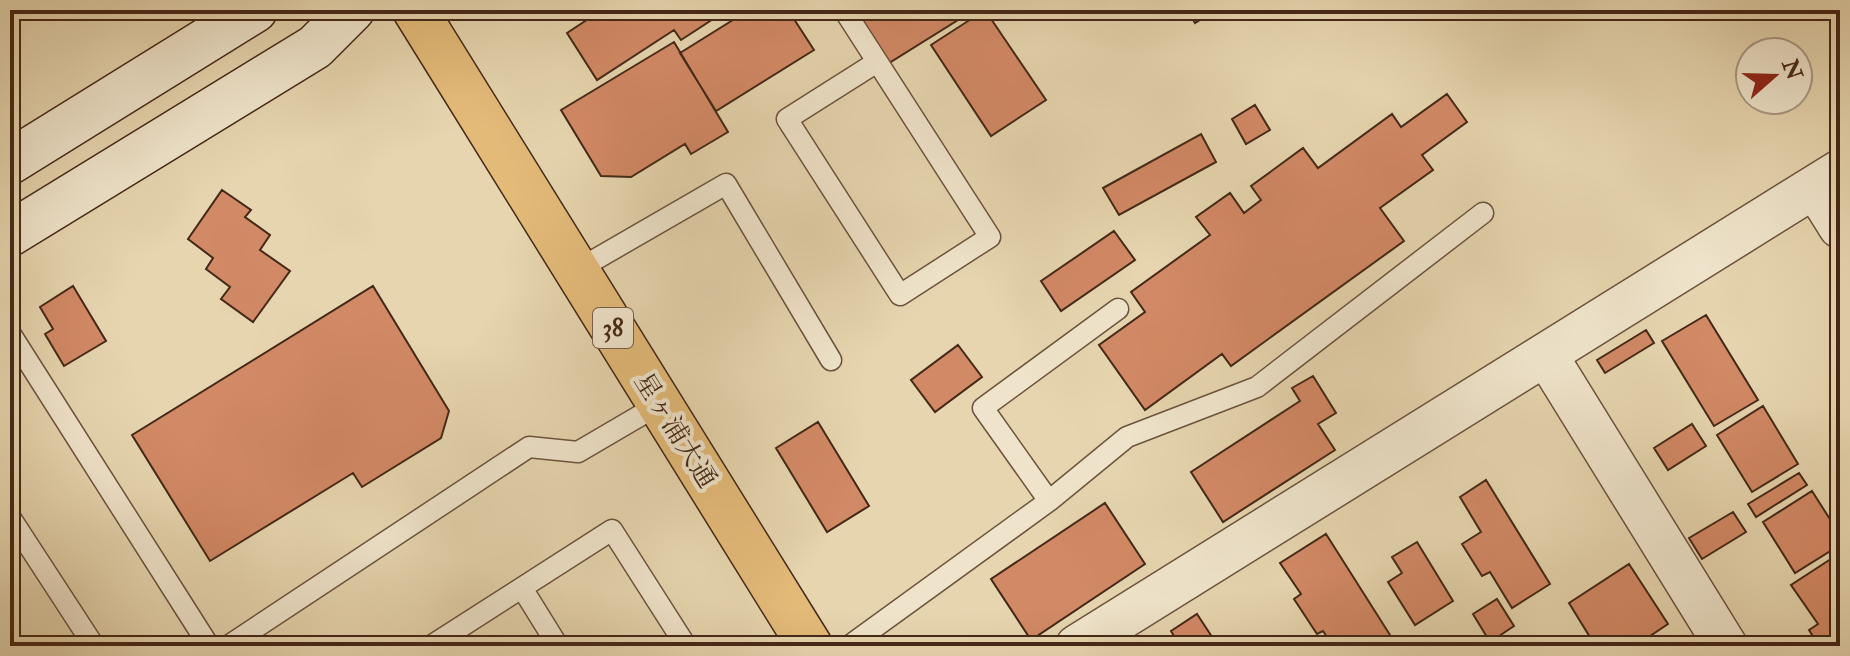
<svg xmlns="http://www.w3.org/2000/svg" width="1850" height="656" font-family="'IM FELL Double Pica','Noto Serif JP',serif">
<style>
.building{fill:#d28965;stroke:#442817;stroke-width:2}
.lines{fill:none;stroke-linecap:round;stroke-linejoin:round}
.lane-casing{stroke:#6c533d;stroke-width:23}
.street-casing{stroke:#6c533d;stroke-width:45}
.secondary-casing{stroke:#442817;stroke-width:47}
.highway-casing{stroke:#442817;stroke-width:47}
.lane{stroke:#efe4cb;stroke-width:20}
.street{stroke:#efe4cb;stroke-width:42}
.secondary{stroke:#efe4cb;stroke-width:44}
.highway{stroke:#e3ba78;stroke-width:44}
.labels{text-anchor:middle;stroke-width:8;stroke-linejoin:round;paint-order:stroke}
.shield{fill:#efe4cb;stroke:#77604d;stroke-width:2}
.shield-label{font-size:24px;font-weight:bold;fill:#442817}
.street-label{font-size:26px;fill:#442817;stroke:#efe4cb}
</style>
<rect width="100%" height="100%" fill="#e6d5af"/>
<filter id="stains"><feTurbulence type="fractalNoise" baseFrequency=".0025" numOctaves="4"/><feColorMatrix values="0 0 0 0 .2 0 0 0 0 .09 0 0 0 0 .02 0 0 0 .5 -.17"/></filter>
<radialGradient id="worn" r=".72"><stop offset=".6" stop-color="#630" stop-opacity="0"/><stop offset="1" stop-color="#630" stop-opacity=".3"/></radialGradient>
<!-- building -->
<path class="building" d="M602,10H727L681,40L674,30L597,80L567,33Z
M749,10H801L792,16L814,50L716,111L680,53Z
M856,10H974L889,63Z
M985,10L1046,100L991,136L931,45Z
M1188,10H1216L1195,23Z
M674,42L728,132L691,154L685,144L631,177L601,176L561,110Z
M1447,94L1467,122L1422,155L1433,170L1380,208L1404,241L1231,366L1222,354L1145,410L1099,345L1145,312L1131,292L1210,235L1196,217L1230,193L1244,213L1261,200L1251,186L1303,148L1318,168L1392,114L1401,127Z
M1255,105L1270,130L1246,144L1232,119Z
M1201,134L1216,162L1119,215L1103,188Z
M222,190L251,210L245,217L270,235L260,250L290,271L253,322L221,299L230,287L206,269L213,258L188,239Z
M1114,231L1135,260L1061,311L1041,281Z
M73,286L106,341L64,366L45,334L53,329L40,307Z
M373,286L449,411L441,438L362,487L353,473L210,561L132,435Z
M1706,315L1758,400L1714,426L1662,341Z
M1646,330L1654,343L1605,373L1597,360Z
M958,345L982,377L935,412L911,380Z
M1313,376L1336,413L1318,424L1335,450L1223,522L1191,472L1300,401L1292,388Z
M1763,406L1798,464L1752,492L1717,435Z
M818,422L869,506L827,532L776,448Z
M1692,424L1706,446L1668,470L1654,448Z
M1799,473L1807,485L1756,517L1748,504Z
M1486,480L1550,584L1512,608L1490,572L1482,576L1462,544L1481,532L1460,497Z
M1812,491L1840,535V545L1795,573L1763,522Z
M1105,503L1145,564L1031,640L991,579Z
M1733,512L1746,532L1702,559L1689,538Z
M1326,534L1397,646H1333L1323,631L1317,634L1294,599L1301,594L1280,563Z
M1417,542L1453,601L1415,625L1388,582L1402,573L1392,557Z
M1840,553V643L1835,646H1819L1809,630L1818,624L1791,585Z
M1629,564L1668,624L1635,646H1608L1602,636L1593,642L1569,603Z
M1497,599L1514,626L1490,642L1473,614Z
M1197,614L1218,646H1169L1177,641L1171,631Z"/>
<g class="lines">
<!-- lane casing -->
<g class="lane-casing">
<path id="lane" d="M844,10L990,237L900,295L787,119L877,62
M577,270L726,184L831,360
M10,333L209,646
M1049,501L1127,437L1257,387L1483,213
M10,517L94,646
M522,588L558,646
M228,646L529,447L578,452L660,404
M431,646L612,530L686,646
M849,646L1049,501L983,408L1118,309"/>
</g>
<!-- street casing -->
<g class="street-casing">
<path id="street" d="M1815,187L1840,227
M1546,355L1726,646
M1077,646L1840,171"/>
</g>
<!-- secondary casing -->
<g class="secondary-casing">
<path id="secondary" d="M10,162L255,10
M10,234L315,47L352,10"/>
</g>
<!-- highway casing -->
<g class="highway-casing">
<path id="highway" d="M415,10L810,646"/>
</g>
<!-- lane -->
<use href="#lane" class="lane"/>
<!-- street -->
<use href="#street" class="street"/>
<!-- secondary -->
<use href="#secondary" class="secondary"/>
<!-- highway -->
<use href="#highway" class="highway"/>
</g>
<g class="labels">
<!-- shield labels -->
<rect class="shield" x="593" y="308" width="40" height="40" rx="6"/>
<g class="shield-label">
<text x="613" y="336">38</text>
</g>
<!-- street labels -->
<g class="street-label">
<text transform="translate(676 430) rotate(58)" y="9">星ヶ浦大通</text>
</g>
</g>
<!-- margin -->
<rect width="1850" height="656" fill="none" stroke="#e6d5af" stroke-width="40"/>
<rect x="12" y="12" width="1826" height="632" fill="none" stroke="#442817" stroke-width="4"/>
<rect x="20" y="20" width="1810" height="616" fill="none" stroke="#442817" stroke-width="2"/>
<!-- north arrow -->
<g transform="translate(1774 76) rotate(70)"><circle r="38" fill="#efe4cb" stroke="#ab9983" stroke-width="2"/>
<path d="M0-6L14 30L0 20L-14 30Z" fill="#8f2418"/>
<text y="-12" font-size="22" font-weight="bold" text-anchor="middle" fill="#442817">N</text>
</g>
<rect width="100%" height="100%" filter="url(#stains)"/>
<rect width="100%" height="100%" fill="url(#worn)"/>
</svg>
